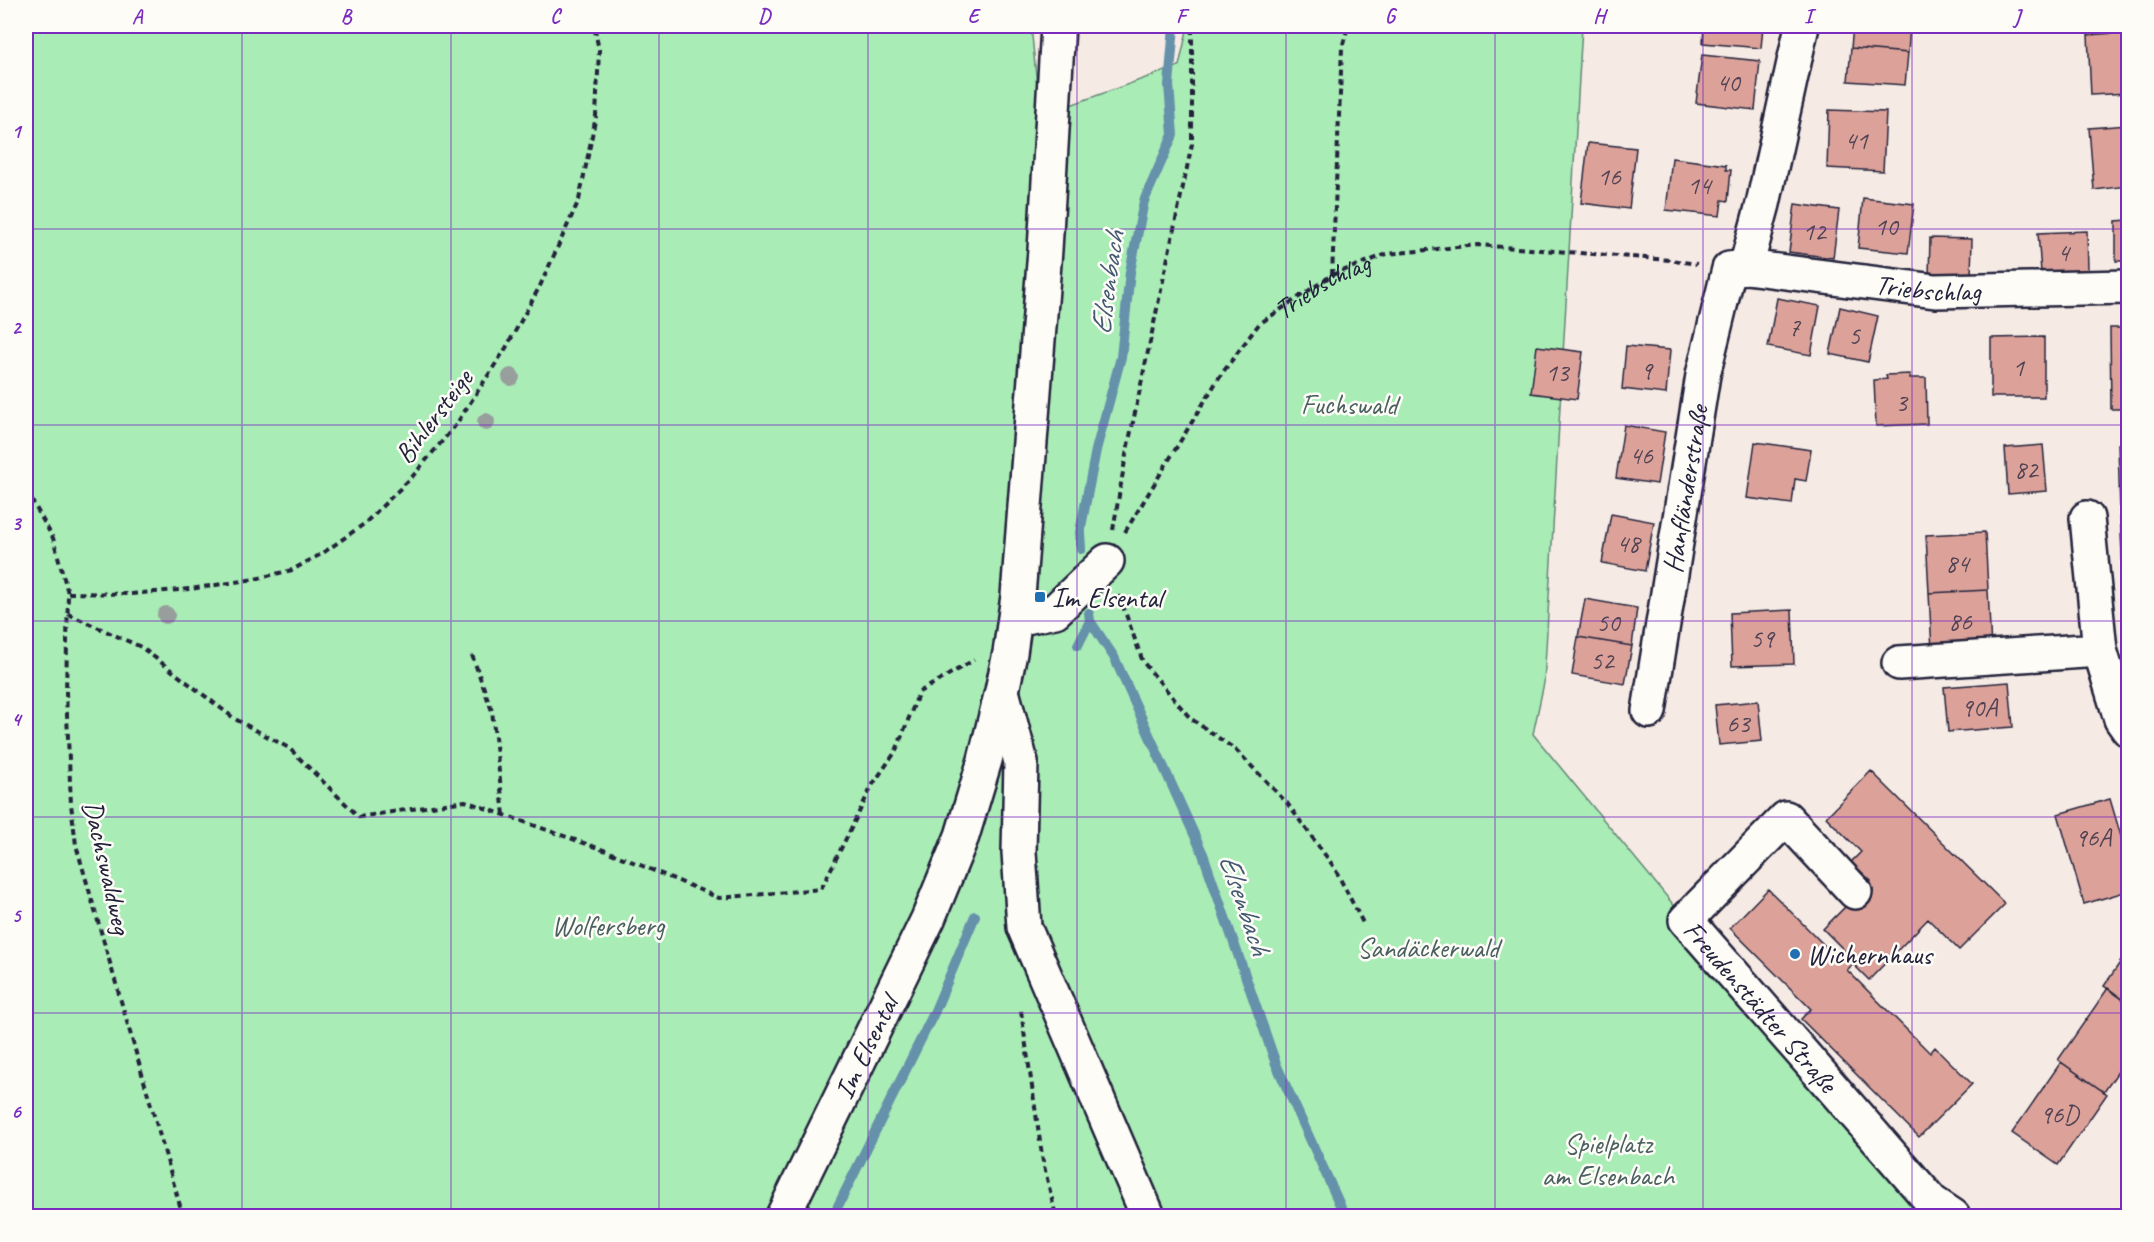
<svg xmlns="http://www.w3.org/2000/svg" width="2154" height="1242" font-family="Caveat,sans-serif">
<style>
.green{fill:#a9ecb6;stroke:#668778;stroke-width:1.5}
.lines{fill:none;stroke-linecap:round;stroke-linejoin:round}
.stream{stroke:#6691ab;stroke-width:10}
.building{fill:#dca29a;stroke:#22223b;stroke-width:1.5}
.minor-casing{stroke:#22223b;stroke-width:38}
.path{stroke:#22223b;stroke-width:4;stroke-dasharray:6 4.5;stroke-linecap:butt}
.minor{stroke:#fdfcf7;stroke-width:33}
.tree{fill:#979e9b}
.grid{fill:none;stroke:#7b2cbf;stroke-width:1.5;stroke-opacity:0.55}
.poi-dot{fill:#1f6fb2;stroke:#fdfcf7;stroke-width:2}
.labels{text-anchor:middle;stroke-width:5;stroke-linejoin:round;paint-order:stroke}
.number-label{font-size:26px;fill:#504253}
.street-label{font-size:28px;fill:#22223b;stroke:#fdfcf7}
.park-label{font-size:28px;fill:#4a5f60;stroke:#fdfcf7}
.poi-label{font-size:28px;fill:#22223b;stroke:#fdfcf7;text-anchor:start}
.water-label{font-size:30px;font-style:italic;fill:#445a73;stroke:#fdfcf7}
.neatline{fill:none;stroke:#7b2cbf;stroke-width:2}
.grid-label{font-size:20px;text-anchor:middle;font-weight:bold;fill:#7b2cbf}
</style>
<rect width="100%" height="100%" fill="#f6eae4"/>
<filter id="ink" filterUnits="userSpaceOnUse"><feTurbulence type="fractalNoise" baseFrequency=".0167" numOctaves="2"/><feDisplacementMap in="SourceGraphic" scale="12" xChannelSelector="R" yChannelSelector="G"/><feConvolveMatrix kernelMatrix="1 2 1 2 8 2 1 2 1" color-interpolation-filters="sRGB"/></filter>
<g filter="url(#ink)">
<!-- green -->
<path class="green" d="M26,26H1031L1040,116L1179,66L1188,26H1582L1544,683L1533,734L1686,920L1932,1202L1917,1216H26Z"/>
<g class="lines">
<!-- stream -->
<path class="stream" d="M1081,549L1080,532L1096,450L1121,357L1130,272L1144,201L1173,135L1169,85L1174,26
M1089,613L1090,621L1114,657L1203,854L1276,1064L1345,1216
M1078,645L1090,621
M833,1216L934,1013L975,916"/>
</g>
<!-- building -->
<path class="building" d="M1704,26H1763L1761,48L1703,43Z
M1853,26H1910L1908,53L1851,48Z
M2128,32V93L2091,95L2088,35Z
M1851,48L1908,53L1905,85L1848,81Z
M1702,55L1760,61L1755,110L1696,103Z
M1829,110L1886,112L1883,171L1827,168Z
M2128,125V186L2094,190L2089,128Z
M1588,143L1636,148L1629,209L1581,203Z
M1672,158L1726,165V170H1731L1728,201L1722,200L1720,216L1666,210Z
M1863,198L1914,204L1908,253L1858,248Z
M1795,204L1839,210L1833,258L1789,252Z
M2128,220V261H2116V221Z
M2087,231L2088,270L2041,272L2038,233Z
M1930,238L1972,239L1971,278L1929,277Z
M1777,298L1820,306L1811,355L1768,347Z
M1840,307L1878,316L1868,362L1830,354Z
M2110,328H2128V409H2111Z
M2044,337V397H1991V338Z
M1537,346L1583,352L1577,399L1531,393Z
M1626,346L1670,350L1666,394L1622,389Z
M1910,374V378H1926L1927,424L1876,426L1874,380L1887,379L1886,375Z
M1624,425L1665,432L1657,484L1616,478Z
M1755,442L1811,450L1806,481L1795,479L1792,504L1747,498Z
M2128,443V512H2120L2118,444Z
M2043,445L2047,491L2008,494L2005,448Z
M2120,512H2128V575H2123Z
M1611,514L1654,522L1645,571L1602,563Z
M1985,532L1988,590L1929,593L1926,535Z
M1988,590L1991,648L1932,651L1929,593Z
M1585,599L1637,608L1632,646L1578,637Z
M1792,610L1794,664L1732,666L1730,613Z
M1578,637L1632,646L1625,684L1572,675Z
M2009,682L2013,727L1948,732L1944,687Z
M1758,701L1762,741L1719,745L1715,705Z
M1871,771L2005,904L1959,950L1928,919L1869,980L1853,964L1847,970L1930,1053L1935,1047L1972,1084L1919,1137L1801,1019L1811,1009L1730,928L1768,889L1837,958L1845,951L1823,929L1871,881L1851,862L1861,852L1826,817Z
M2110,799L2128,860V891L2084,904L2058,814Z
M2128,951V1003L2104,986Z
M2108,988L2128,1003V1057L2104,1092L2058,1060Z
M2061,1062L2107,1094L2058,1165L2012,1133Z"/>
<g class="lines">
<!-- minor casing -->
<g class="minor-casing">
<g id="minor">
<path d="M1746,267L1763,204L1802,26"/>
<path d="M1016,619L1055,611L1107,561"/>
<path d="M2100,650L2121,719L2128,729"/>
<path d="M1899,663L2100,650L2087,518"/>
<path d="M1003,695L1021,762L1019,852L1024,927L1148,1216"/>
<path id="s2" d="M1649,711L1703,375L1729,269L1746,267L1935,291L2128,287"/>
<path id="s3" d="M1855,892L1786,818L1686,920L1932,1202L1953,1216"/>
<path id="s4" d="M783,1216L928,919L962,836L985,760L1002,691L1010,653L1018,596L1045,250L1058,26"/>
</g>
</g>
<!-- path -->
<g class="path">
<path d="M1332,275L1342,48L1348,26"/>
<path d="M26,490L53,538L68,593L66,693L71,804L76,845L183,1216"/>
<path d="M1113,530L1126,455L1192,144V26"/>
<path id="s1" d="M1125,532L1220,376L1259,324L1332,275L1387,254L1478,245L1670,260L1697,264"/>
<path d="M68,593L131,594L190,589L255,579L292,570L323,553L364,524L412,477L455,426L506,348L540,286L579,200L596,116L599,50L594,26"/>
<path d="M1119,595L1143,662L1190,718L1236,750L1287,803L1334,867L1363,923"/>
<path d="M68,614L141,647L235,719L289,748L359,817L465,801L609,852L719,898L821,889L873,784L896,751L919,692L974,660"/>
<path d="M472,655L492,711L504,815"/>
<path d="M1021,1011L1043,1162L1056,1216"/>
</g>
<!-- minor -->
<use href="#minor" class="minor"/>
</g>
<!-- trees -->
<g class="tree">
<circle cx="511" cy="377" r="9"/>
<circle cx="486" cy="422" r="9"/>
<circle cx="166" cy="615" r="9"/>
</g>
</g>
<!-- grid -->
<path class="grid" d="M242,26V1216M451,26V1216M659,26V1216M868,26V1216M1077,26V1216M1286,26V1216M1495,26V1216M1703,26V1216M1912,26V1216M26,229H2128M26,425H2128M26,621H2128M26,817H2128M26,1013H2128"/>
<!-- markers -->
<g class="poi-dot">
<rect x="1034" y="591" width="12" height="12" rx="3"/>
<circle cx="1795" cy="954" r="6"/>
</g>
<g class="labels">
<!-- number labels -->
<g class="number-label">
<text x="1728" y="91">40</text>
<text x="1856" y="149">41</text>
<text x="1609" y="185">16</text>
<text x="1699" y="194">14</text>
<text x="1886" y="235">10</text>
<text x="1814" y="240">12</text>
<text x="2063" y="261">4</text>
<text x="1794" y="336">7</text>
<text x="1854" y="344">5</text>
<text x="2018" y="376">1</text>
<text x="1646" y="379">9</text>
<text x="1557" y="381">13</text>
<text x="1901" y="411">3</text>
<text x="1641" y="464">46</text>
<text x="2026" y="478">82</text>
<text x="1628" y="552">48</text>
<text x="1957" y="572">84</text>
<text x="1960" y="630">86</text>
<text x="1608" y="631">50</text>
<text x="1762" y="647">59</text>
<text x="1602" y="669">52</text>
<text x="1979" y="716">90A</text>
<text x="1738" y="732">63</text>
<text x="2093" y="846">96A</text>
<text x="2059" y="1123">96D</text>
</g>
<!-- street labels -->
<g class="street-label">
<text dy="10" stroke="none"><textPath href="#s2" startOffset="650">Triebschlag</textPath></text>
<text dy="10" stroke="none"><textPath href="#s1" startOffset="322">Triebschlag</textPath></text>
<text transform="translate(433 416) rotate(-53)" y="10">Bihlersteige</text>
<text dy="10" stroke="none"><textPath href="#s2" startOffset="225">Hanfländerstraße</textPath></text>
<text transform="translate(108 867) rotate(77)" y="10">Dachswaldweg</text>
<text dy="10" stroke="none"><textPath href="#s3" startOffset="358">Freudenstädter Straße</textPath></text>
<text dy="10" stroke="none"><textPath href="#s4" startOffset="188">Im Elsental</textPath></text>
</g>
<!-- park labels -->
<g class="park-label">
<text x="1349" y="414">Fuchswald</text>
<text x="608" y="935">Wolfersberg</text>
<text x="1428" y="957">Sandäckerwald</text>
<text x="1608" y="1153">Spielplatz<tspan x="1608" dy="32">am Elsenbach</tspan></text>
</g>
<!-- poi labels -->
<g class="poi-label">
<text x="1052" y="607">Im Elsental</text>
<text x="1807" y="964">Wichernhaus</text>
</g>
<!-- water labels -->
<g class="water-label">
<text transform="translate(1107 283) rotate(-82)" y="10">Elsenbach</text>
<text transform="translate(1245 904) rotate(71)" y="10">Elsenbach</text>
</g>
</g>
<!-- margin -->
<rect width="2154" height="1242" fill="none" stroke="#fdfcf7" stroke-width="66"/>
<rect x="33" y="33" width="2088" height="1176" class="neatline"/>
<g class="grid-label">
<text x="137" y="23">A</text>
<text x="346" y="23">B</text>
<text x="555" y="23">C</text>
<text x="764" y="23">D</text>
<text x="973" y="23">E</text>
<text x="1181" y="23">F</text>
<text x="1390" y="23">G</text>
<text x="1599" y="23">H</text>
<text x="1808" y="23">I</text>
<text x="2017" y="23">J</text>
<text x="16" y="138">1</text>
<text x="16" y="334">2</text>
<text x="16" y="530">3</text>
<text x="16" y="726">4</text>
<text x="16" y="922">5</text>
<text x="16" y="1118">6</text>
</g>
</svg>
